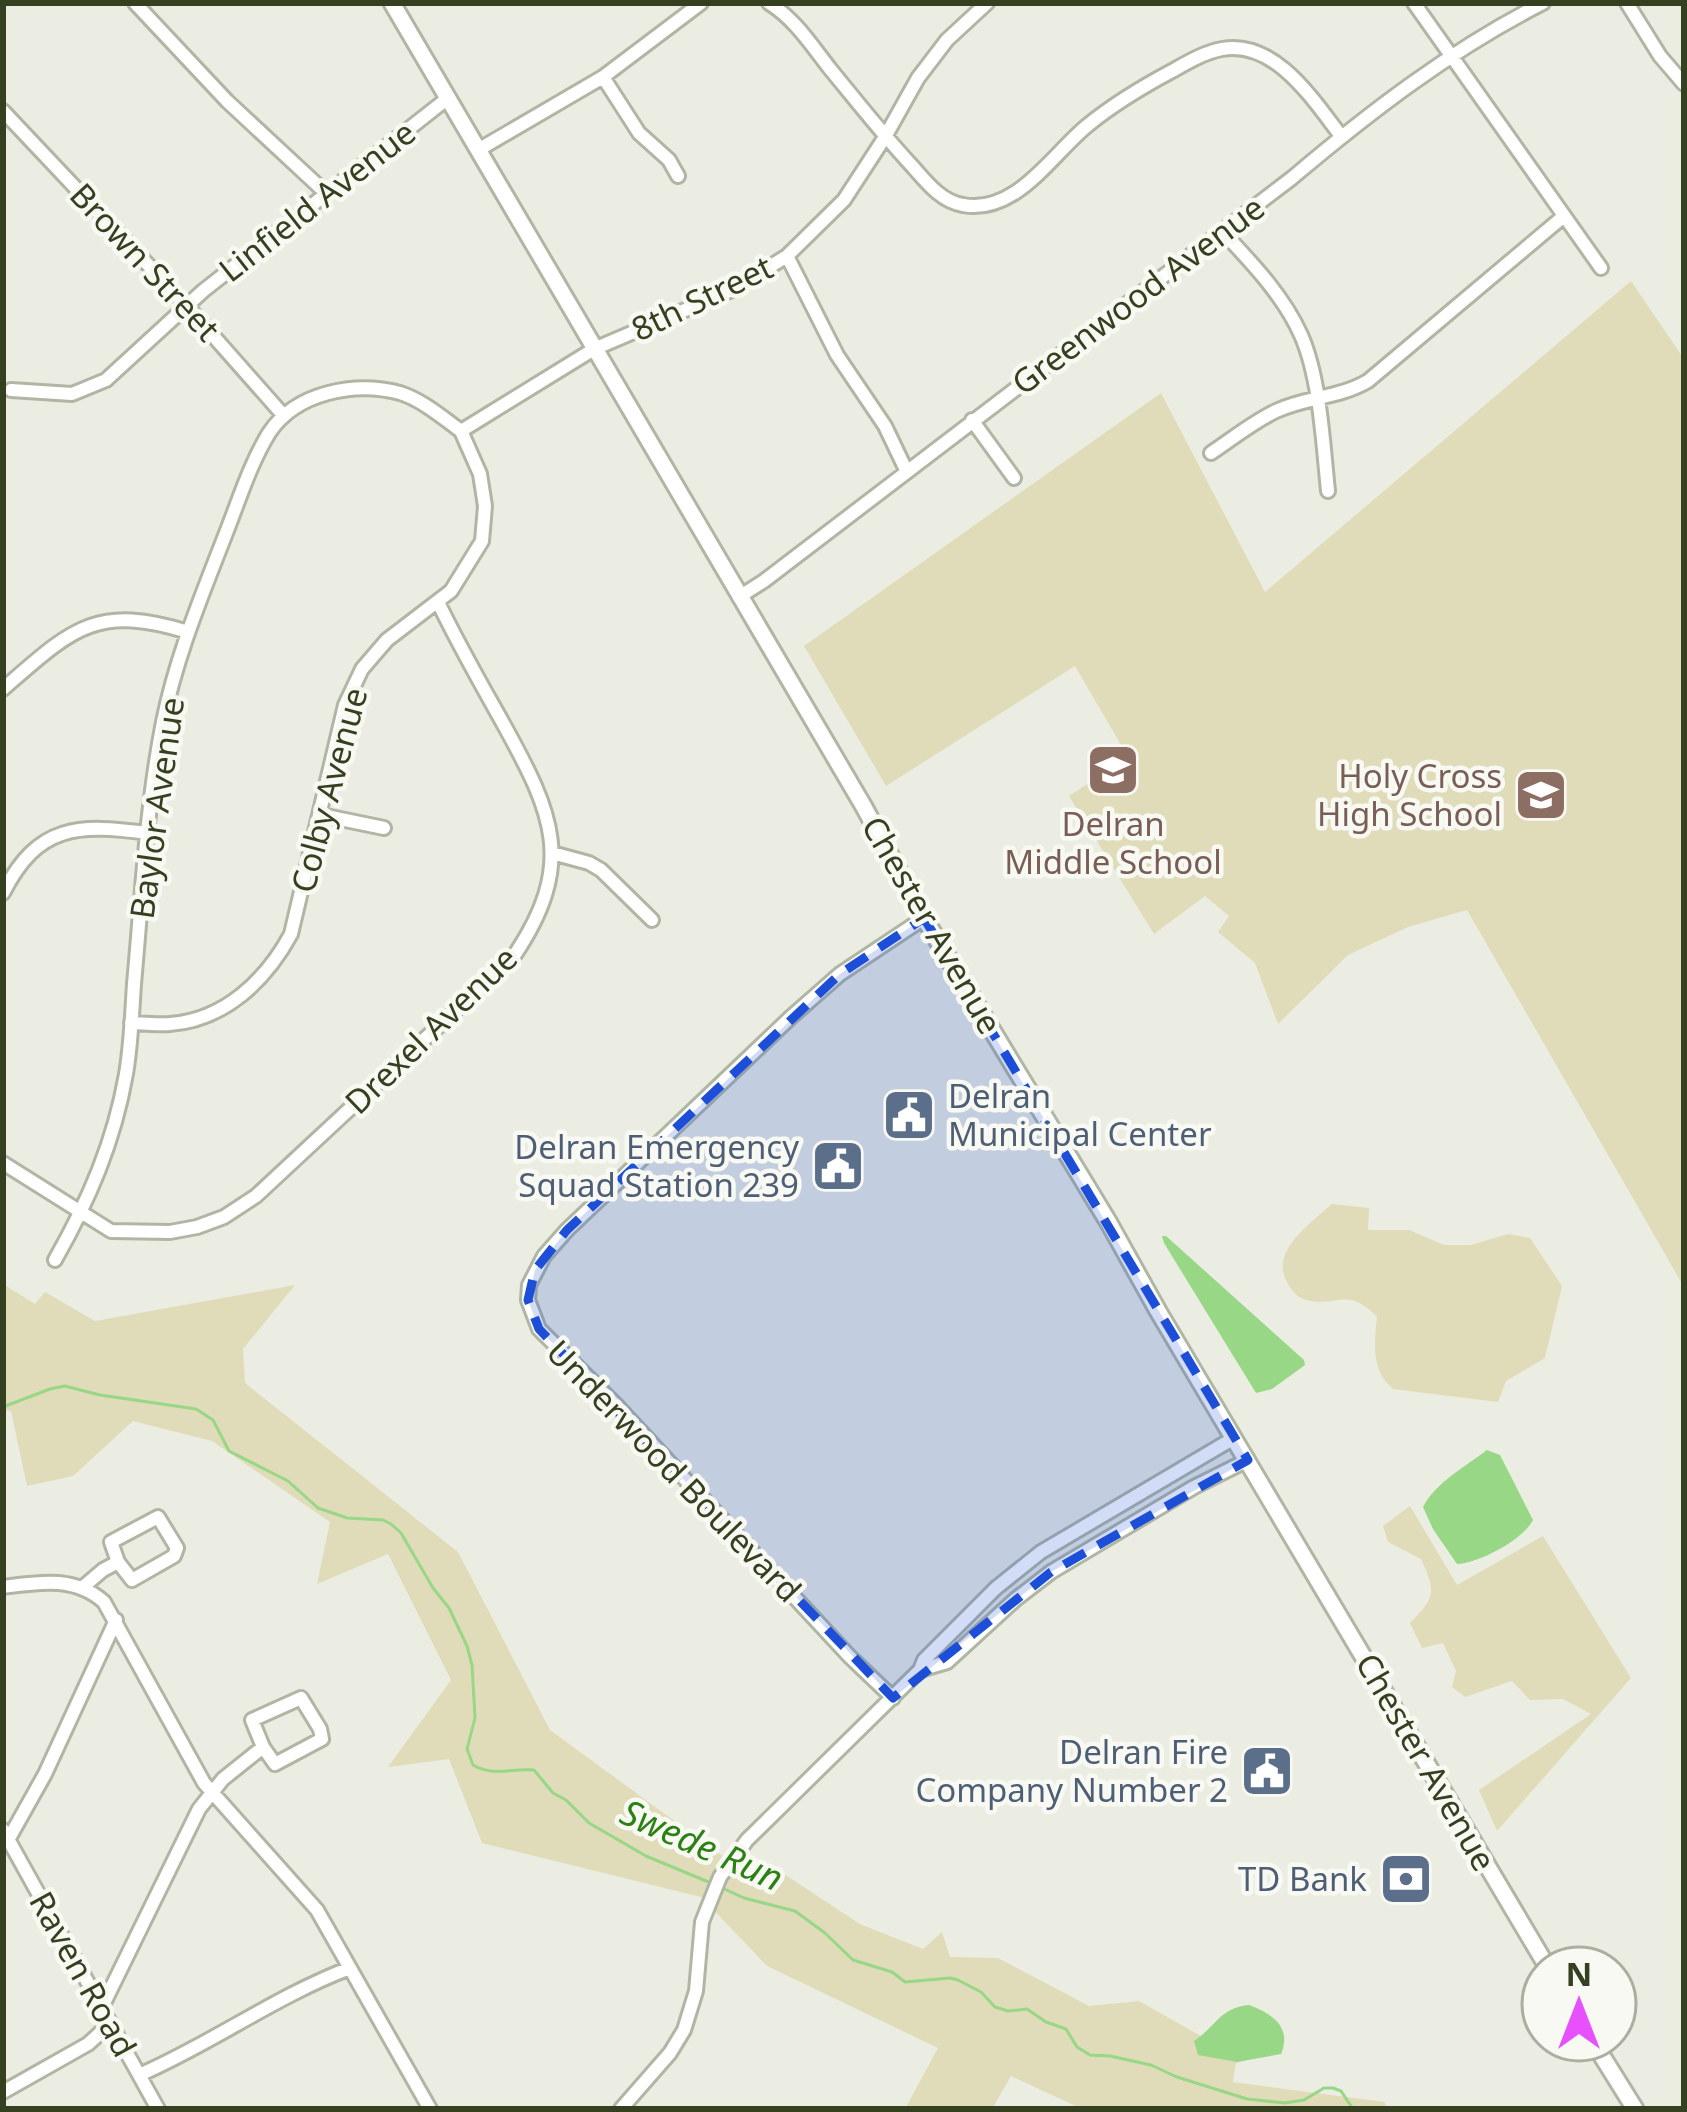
<svg xmlns="http://www.w3.org/2000/svg" width="1687" height="2112" font-family="'Noto Sans',sans-serif">
<style>
.green{fill:#e0dcb9}
.water{fill:#97d785}
.lines{fill:none;stroke-linecap:round;stroke-linejoin:round}
.stream{stroke:#97d785;stroke-width:3}
.minor-casing{stroke:#b0b6a4;stroke-width:18}
.tertiary-casing{stroke:#b0b6a4;stroke-width:21}
.minor{stroke:#fff;stroke-width:12}
.tertiary{stroke:#fff;stroke-width:15}
.marked{fill:#1d4ed8;fill-opacity:0.2;stroke:#1d4ed8;stroke-width:9;stroke-dasharray:24 15;stroke-linejoin:round}
.labels{text-anchor:middle;stroke-width:9;stroke-linejoin:round;paint-order:stroke}
.street-label{font-size:33px;fill:#344020;stroke:#f9f9f3}
.education-label{font-size:33px;fill:#785e54;stroke:#f9f9f3;text-anchor:end}
.service-label{font-size:33px;fill:#4e5e75;stroke:#f9f9f3;text-anchor:end}
.water-label{font-size:36px;font-style:italic;fill:#2b8115;stroke:#f9f9f3}
</style>
<rect width="100%" height="100%" fill="#ebede2"/>
<!-- green -->
<path class="green" d="M1631,281L1684,359V1287L1467,910L1408,927L1348,955L1278,1024L1255,963L1218,932L1229,916L1205,896L1154,934L1069,796L1128,757L1075,666L886,786L804,646L1161,393L1265,592Z
M1332,1204L1369,1208L1368,1230H1409L1444,1245H1471L1508,1234L1530,1238L1562,1286L1545,1358L1506,1381L1498,1402L1393,1389C1371,1370 1374,1344 1377,1317C1347,1285 1337,1308 1306,1300C1296,1297 1290,1289 1286,1280C1271,1250 1311,1223 1332,1204Z
M3,1284L35,1304L45,1292L95,1321L295,1285L243,1349L245,1383L458,1552L550,1730L721,1855L781,1872L860,1924L923,1949L942,1932L950,1957L998,1958L1089,2006L1139,2001L1201,2036L1239,2006L1283,2050L1236,2063L1233,2082L1384,2102L1389,2109H1082L1011,2076L992,2109H905L938,2048L767,1966L701,1897L482,1843L449,1759L388,1767L451,1680L388,1554L317,1584L330,1522L212,1441L133,1421L73,1476L27,1486L11,1411L3,1410Z
M1410,1506L1457,1585L1543,1536L1631,1678L1497,1831L1479,1790L1591,1714L1563,1699L1530,1700L1512,1681L1465,1697L1452,1687L1456,1671L1443,1643L1422,1648L1410,1623C1436,1597 1436,1592 1421,1559L1388,1542L1383,1526Z"/>
<!-- water -->
<path class="water" d="M1162,1236H1166L1304,1360L1305,1365L1272,1389L1256,1393L1164,1243Z
M1487,1450L1500,1455L1533,1520C1523,1540 1479,1563 1457,1564L1433,1529L1423,1507C1436,1482 1465,1467 1487,1450Z
M1249,2005C1273,2014 1292,2027 1281,2054L1237,2062L1198,2055L1194,2041C1216,2027 1219,2008 1249,2005Z"/>
<g class="lines">
<!-- stream -->
<path class="stream" d="M3,1407L50,1389L65,1386L100,1395L196,1409L213,1420L229,1451L288,1481L318,1508L347,1518L383,1520L391,1524L401,1533L433,1588L449,1608L467,1646L472,1665L475,1718L467,1749L473,1765C494,1777 511,1768 534,1770L553,1793L566,1800L589,1823L646,1856L711,1883
M720,1887L744,1898L795,1911L825,1933L853,1960L892,1972L905,1982L950,1978L958,1980L981,1992L995,2007L1008,2011L1027,2009L1046,2022L1066,2029L1077,2047L1090,2055L1110,2056L1151,2065L1177,2077L1247,2099L1285,2103L1304,2100L1324,2088H1333L1341,2091L1353,2109"/>
<!-- minor casing -->
<g class="minor-casing">
<path id="minor" d="M135,3L227,101L326,193
M769,3C795,19 812,46 831,70C858,103 884,136 913,167C927,183 942,202 963,205C1016,215 1052,154 1088,125C1115,103 1142,87 1172,71C1188,62 1205,52 1222,49C1275,39 1314,101 1341,136
M1414,3L1601,268
M1627,3L1660,56L1684,84
M603,77L639,133L669,160L678,176
M3,111L186,305L284,416
M478,150L603,77L701,3
M1222,231C1251,262 1283,295 1301,335C1320,378 1323,443 1328,491
M787,256L837,355L885,426L907,472
M11,390L72,394L106,380L203,291L448,98
M972,420L1014,478
M461,431L594,349L734,289L787,256L844,200L885,137L918,78L947,40L987,3
M1211,453C1232,439 1253,422 1276,411C1306,397 1339,398 1368,381L1564,216
M739,597L764,581L1292,178C1370,112 1452,49 1543,3
M3,689C71,630 95,603 188,632
M321,815L384,828
M552,853L589,863L601,870L652,920
M3,893C38,824 78,824 148,833
M131,1023C144,1023 158,1025 170,1024C225,1020 266,980 291,934L345,705L362,669L387,640L451,591L482,541L485,506L480,474L461,431
M3,1163L111,1231L170,1232L197,1227L224,1217L256,1196L514,956C576,864 553,814 504,725C481,684 458,644 438,602
M55,1260C89,1200 114,1142 126,1074C131,1045 132,1014 134,984C142,897 146,808 163,722C176,657 202,595 226,533C239,500 250,464 269,433C296,392 355,381 400,393C422,400 442,417 461,431
M158,1517L177,1548L174,1556L132,1580L118,1562L111,1542Z
M3,1587C40,1582 75,1576 104,1602L204,1783L317,1910L430,2109
M83,1587L103,1570L118,1562
M920,1670L947,1662L1016,1599L1051,1572L1194,1487L1248,1460
M301,1698L320,1729L322,1739L275,1764L263,1747L252,1720Z
M893,1698L850,1657L618,1407L539,1329L528,1300L529,1285L544,1256L567,1230L791,1017L840,974L924,918
M3,1830L158,2109
M8,1840L45,1774L116,1620
M102,2007L199,1809L223,1779L263,1747
M139,2075C211,2044 276,1996 350,1968
M3,2092L88,2044L111,2023
M621,2109L670,2053L684,2030L696,1991L702,1922L720,1877L747,1840L920,1670L924,1660L996,1588L1041,1552L1234,1438"/>
</g>
<!-- tertiary casing -->
<g class="tertiary-casing">
<path id="tertiary" d="M392,3L864,807L924,918L1109,1223L1158,1311L1548,1968
M1592,2040L1635,2109"/>
</g>
<!-- minor -->
<use href="#minor" class="minor"/>
<!-- tertiary -->
<use href="#tertiary" class="tertiary"/>
</g>
<!-- marked area -->
<path class="marked" d="M924,918L1248,1460L1051,1572L893,1698L539,1329L528,1300L535,1270L567,1230L840,974Z"/>
<!-- icons -->
<defs>
<g id="school-square" transform="scale(2.7)"><rect x="-9" y="-9" width="18" height="18" rx="4" fill="#8d6e63" stroke="#f9f9f3"/><path d="M0-5L7-2L0 1L-7-2ZM-4 1L0 2.5L4 1V4Q0 6-4 4Z" fill="#fff"/></g>
<g id="civic-square" transform="scale(2.7)"><rect x="-9" y="-9" width="18" height="18" rx="4" fill="#5c6f8a" stroke="#f9f9f3"/><path d="M-.6-6.5H3V-4.5H.6V-3L4-1V1h2V6H-6V1h2V-1L-.6-3ZM-1.2 2.5V6h2.4V2.5Z" fill="#fff"/></g>
<g id="bank-square" transform="scale(2.7)"><rect x="-9" y="-9" width="18" height="18" rx="4" fill="#5c6f8a" stroke="#f9f9f3"/><path d="M-6-4H6V4H-6ZM0-2.3a2.3 2.3 0 1 0 0 4.6a2.3 2.3 0 1 0 0-4.6Z" fill="#fff"/></g>
</defs>
<g fill-rule="evenodd">
<use href="#school-square" x="1113" y="770"/>
<use href="#school-square" x="1541" y="795"/>
<use href="#civic-square" x="909" y="1115"/>
<use href="#civic-square" x="838" y="1166"/>
<use href="#civic-square" x="1267" y="1771"/>
<use href="#bank-square" x="1406" y="1879"/>
</g>
<g class="labels">
<!-- street labels -->
<g class="street-label">
<text transform="translate(317 201) rotate(-38)" y="12">Linfield Avenue</text>
<text transform="translate(145 262) rotate(47)" y="12">Brown Street</text>
<text transform="translate(1138 295) rotate(-37)" y="12">Greenwood Avenue</text>
<text transform="translate(702 298) rotate(-26)" y="12">8th Street</text>
<text transform="translate(329 790) rotate(-75)" y="12">Colby Avenue</text>
<text transform="translate(157 808) rotate(-82)" y="12">Baylor Avenue</text>
<text transform="translate(932 925) rotate(60)" y="12">Chester Avenue</text>
<text transform="translate(431 1030) rotate(-44)" y="12">Drexel Avenue</text>
<text transform="translate(674 1471) rotate(46)" y="12">Underwood Boulevard</text>
<text transform="translate(1426 1762) rotate(60)" y="12">Chester Avenue</text>
<text transform="translate(83 1974) rotate(61)" y="12">Raven Road</text>
</g>
<!-- education labels -->
<g class="education-label">
<text x="1502" y="788">Holy Cross<tspan x="1502" dy="38">High School</tspan></text>
<text x="1113" y="836" text-anchor="middle">Delran<tspan x="1113" dy="38">Middle School</tspan></text>
</g>
<!-- service labels -->
<g class="service-label">
<text x="948" y="1108" text-anchor="start">Delran<tspan x="948" dy="38">Municipal Center</tspan></text>
<text x="799" y="1159">Delran Emergency<tspan x="799" dy="38">Squad Station 239</tspan></text>
<text x="1228" y="1764">Delran Fire<tspan x="1228" dy="38">Company Number 2</tspan></text>
<text x="1367" y="1891">TD Bank</text>
</g>
<!-- water labels -->
<g class="water-label">
<text transform="translate(702 1845) rotate(24)" y="13">Swede Run</text>
</g>
</g>
<!-- border -->
<rect width="1687" height="2112" fill="none" stroke="#344020" stroke-width="12"/>
<!-- north arrow -->
<g transform="translate(1579 2004)"><circle r="57" fill="#f9f9f3" stroke="#aaaf9f" stroke-width="3"/>
<path d="M0-9L21 45L0 30L-21 45Z" fill="#e850fd"/>
<text y="-18" font-size="33" font-weight="bold" text-anchor="middle" fill="#344020">N</text>
</g>
</svg>
